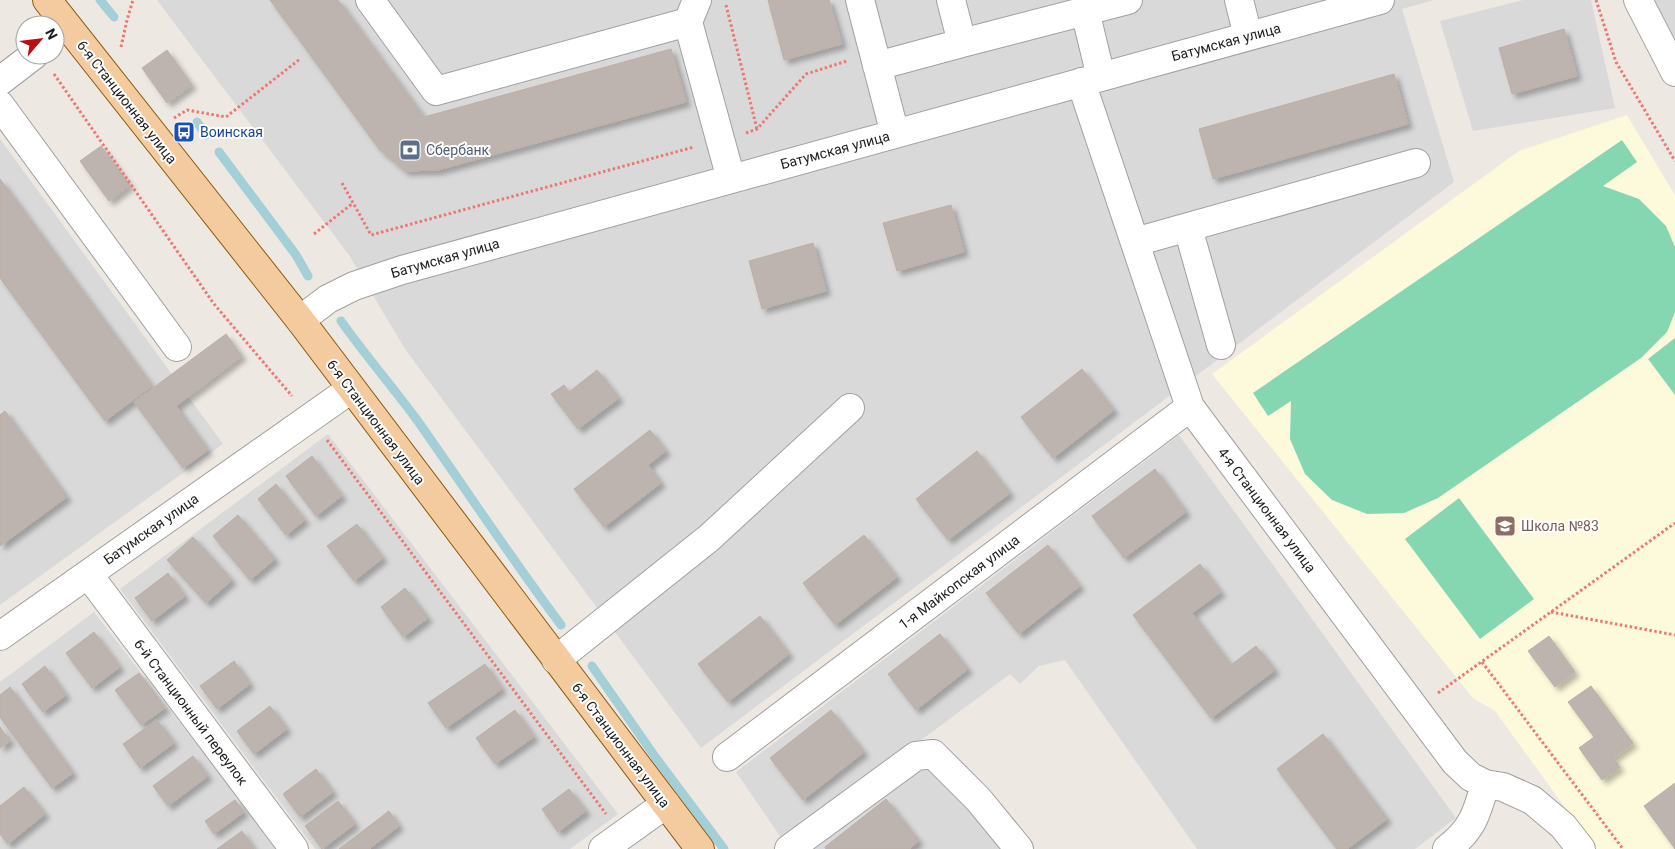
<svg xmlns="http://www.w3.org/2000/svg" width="1675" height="849" font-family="Roboto,sans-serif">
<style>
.residential{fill:#dad9d9}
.education{fill:#fcfadb}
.pitch{fill:#85d7b2}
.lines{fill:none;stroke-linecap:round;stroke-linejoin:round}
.stream{stroke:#a5cfd7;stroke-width:9}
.building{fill:#bdb4af;stroke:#bdafa6;filter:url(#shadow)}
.minor-casing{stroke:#a0a0a0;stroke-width:30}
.major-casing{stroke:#89580b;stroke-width:30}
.path{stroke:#ef7671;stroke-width:3;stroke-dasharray:2.5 2.5;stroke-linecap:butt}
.minor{stroke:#fff;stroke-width:28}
.major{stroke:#f4cb9f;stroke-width:28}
.labels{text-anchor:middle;stroke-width:4;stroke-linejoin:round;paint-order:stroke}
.street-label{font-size:14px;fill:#1c1c1c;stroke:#fff}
.transit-label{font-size:14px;fill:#164399;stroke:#fff;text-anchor:start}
.service-label{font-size:14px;fill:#4e5e75;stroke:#fff;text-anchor:start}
.education-label{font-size:14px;fill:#785e54;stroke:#fff;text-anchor:start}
</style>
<defs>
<filter id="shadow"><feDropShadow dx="4.5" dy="4.5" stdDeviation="2.5" flood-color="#0004"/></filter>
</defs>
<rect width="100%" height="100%" fill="#ede8e2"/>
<!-- residential -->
<path class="residential" d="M157,0H1434L1402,9L1454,182L701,748L405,349L349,255Z
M1523,0H1591L1615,108L1473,131L1440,21Z
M1651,0H1675V46Z
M0,139L223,444L0,605Z
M328,434L618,814L570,849H315L120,589Z
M1179,435L1456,818L1415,849H1197L1065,660L1039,666L1020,684L1010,674L784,842L736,772Z
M94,612L278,849H0V682Z
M927,763L1009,849H803Z"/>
<!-- education -->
<path class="education" d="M1627,115L1675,195V849H1595L1495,711L1473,698L1212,374L1519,151Z"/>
<!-- pitch -->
<path class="pitch" d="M1622,140L1637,162L1603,186L1639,199L1666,226L1675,247V312L1667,332L1641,358L1438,498L1404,513L1367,514L1332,500L1305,474L1290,439L1291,401L1268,416L1253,393Z
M1675,338V395L1648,359Z
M1459,498L1534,599L1480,639L1405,539Z"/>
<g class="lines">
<!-- stream -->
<path class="stream" d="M100,0L114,17
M197,122L206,135
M219,152L296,255L308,276
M341,321C365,355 392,386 417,420C465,488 511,558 561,625
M592,666L656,758L724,849"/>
</g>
<!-- building -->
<path class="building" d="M270,0H338L424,117L671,49L686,102L438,170L405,171L379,149Z
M768,0H829L842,44L784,60Z
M1564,29L1577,76L1512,94L1499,48Z
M167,50L192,85L167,103L142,68Z
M1394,74L1408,124L1213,179L1199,129Z
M101,146L130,185L109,201L80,161Z
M0,179L152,386L105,421L0,278Z
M951,205L964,252L897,271L883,223Z
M813,243L826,291L762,309L749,261Z
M226,334L242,356L176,406L208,450L183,468L134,402Z
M1082,369L1114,410L1053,458L1021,417Z
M597,370L619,398L578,429L551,394L564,385L569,392Z
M5,411L67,497L0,546V415Z
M650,430L666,451L648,465L661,483L604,527L574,489Z
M977,451L1010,493L948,540L916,499Z
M312,456L342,496L316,516L286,476Z
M1155,469L1186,512L1124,558L1092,516Z
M276,484L305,520L286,535L258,499Z
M238,515L275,559L250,580L213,536Z
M357,524L383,558L354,581L327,546Z
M864,535L897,577L835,625L803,583Z
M193,537L232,580L206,603L167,560Z
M1048,545L1080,586L1019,634L986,593Z
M1200,564L1221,592L1192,613L1231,665L1256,646L1275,670L1211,718L1133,615Z
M168,573L185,596L152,621L135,598Z
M405,588L428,618L403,637L381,607Z
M760,616L789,654L728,702L698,664Z
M94,632L120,667L92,688L66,653Z
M940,634L968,669L916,710L888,674Z
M1549,636L1575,672L1555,687L1528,651Z
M234,661L250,684L217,709L200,686Z
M485,664L502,689L446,728L428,703Z
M45,666L66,695L43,712L22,684Z
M139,673L165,708L141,725L115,690Z
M1591,686L1633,743L1613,758L1620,767L1602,780L1579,748L1594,737L1568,702Z
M10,687L73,773L52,788L0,717V695Z
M270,706L287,729L254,754L237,731Z
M515,710L534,737L495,764L476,738Z
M831,710L864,752L803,800L770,758Z
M157,720L174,743L140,768L123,744Z
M0,727L10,741L0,748Z
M1323,734L1387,819L1347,849H1337L1277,769Z
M193,756L208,776L168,806L153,786Z
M316,769L333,792L300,817L283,794Z
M1675,783V849L1644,806Z
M24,787L45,814L8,844L0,834V806Z
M569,789L586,811L558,832L542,809Z
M886,799L919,841L909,849H826L825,847Z
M235,800L244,812L214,834L205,821Z
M338,801L355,824L322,849L305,826Z
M389,811L399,826L369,849H339Z
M242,831L254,849H217Z"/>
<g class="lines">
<!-- minor casing -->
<g class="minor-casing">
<path id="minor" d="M370,0L436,91L688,22L731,179
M860,0L895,134
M1239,0L1248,36
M1638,0L1675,72
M1085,11L1101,77
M688,22L697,0
M962,43L1128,0
M877,66L962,43L951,0
M0,81L34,55
M1081,82L1190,407L1455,762L1471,777L1485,784L1503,787L1532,800L1563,826L1581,849
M0,105L177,347
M1188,228L1221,345
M1135,242L1416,163
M300,320L328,299L354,286L402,270L1380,0
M88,574L294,849
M0,636L351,389
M556,660L709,538L850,408
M727,757L1190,407
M603,849L666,804
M789,849L916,756L933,754L978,799L1019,849
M1447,849C1472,830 1477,814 1485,784"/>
</g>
<!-- major casing -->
<g class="major-casing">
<path id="major" d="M47,0L300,320L700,849"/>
</g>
<!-- path -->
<path class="path" d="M1596,0L1616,62L1675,161
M726,5L757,129
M121,47L127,20L133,0
M54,74L214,304L292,396
M174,118L187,110L226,117L300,59
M746,133L757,129L806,74L847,61
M342,183L371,235L694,147
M314,234L353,203
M327,440L606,814
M1551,612L1675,635
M1482,662L1623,849
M1438,693L1675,523"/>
<!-- minor -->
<use href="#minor" class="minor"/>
<!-- major -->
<use href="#major" class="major"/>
</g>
<!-- icons -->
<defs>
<g id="bus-square" transform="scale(1.125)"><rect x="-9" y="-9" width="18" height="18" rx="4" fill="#1a4fb4" stroke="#fff"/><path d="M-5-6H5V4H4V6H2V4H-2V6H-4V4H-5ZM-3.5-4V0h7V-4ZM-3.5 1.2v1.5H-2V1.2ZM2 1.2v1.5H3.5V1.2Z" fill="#fff"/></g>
<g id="bank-square" transform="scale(1.125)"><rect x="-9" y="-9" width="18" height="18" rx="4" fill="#5c6f8a" stroke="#fff"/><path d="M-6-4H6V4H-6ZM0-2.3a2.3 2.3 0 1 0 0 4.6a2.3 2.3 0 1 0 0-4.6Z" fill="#fff"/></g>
<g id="school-square" transform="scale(1.125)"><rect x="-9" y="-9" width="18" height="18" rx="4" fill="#8d6e63" stroke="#fff"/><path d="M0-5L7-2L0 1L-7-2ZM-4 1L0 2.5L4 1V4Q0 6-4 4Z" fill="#fff"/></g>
</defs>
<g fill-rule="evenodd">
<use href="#bus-square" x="184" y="132"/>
<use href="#bank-square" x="410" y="150"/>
<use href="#school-square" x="1505" y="526"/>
</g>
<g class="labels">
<!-- street labels -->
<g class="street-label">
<text transform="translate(1226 42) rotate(-15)" y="5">Батумская улица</text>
<text transform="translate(127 102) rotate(52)" y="5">6-я Станционная улица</text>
<text transform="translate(835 150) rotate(-15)" y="5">Батумская улица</text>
<text transform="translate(445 258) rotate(-16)" y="5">Батумская улица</text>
<text transform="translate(376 422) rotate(53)" y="5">6-я Станционная улица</text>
<text transform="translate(1267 510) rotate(53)" y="5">4-я Станционная улица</text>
<text transform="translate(151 529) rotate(-35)" y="5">Батумская улица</text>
<text transform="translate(959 582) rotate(-37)" y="5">1-я Майкопская улица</text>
<text transform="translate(191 712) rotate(53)" y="5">6-й Станционный переулок</text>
<text transform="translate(621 745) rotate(53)" y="5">6-я Станционная улица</text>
</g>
<!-- transit labels -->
<g class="transit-label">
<text x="200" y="137">Воинская</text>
</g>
<!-- service labels -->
<g class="service-label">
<text x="426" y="155">Сбербанк</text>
</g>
<!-- education labels -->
<g class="education-label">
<text x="1521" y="531">Школа №83</text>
</g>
</g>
<!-- north arrow -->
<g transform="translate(40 40) rotate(62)"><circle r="24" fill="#ffffff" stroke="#a4a4a4"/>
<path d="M0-4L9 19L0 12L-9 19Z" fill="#b90e18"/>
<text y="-8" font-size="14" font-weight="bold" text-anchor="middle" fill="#1c1c1c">N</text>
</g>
</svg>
